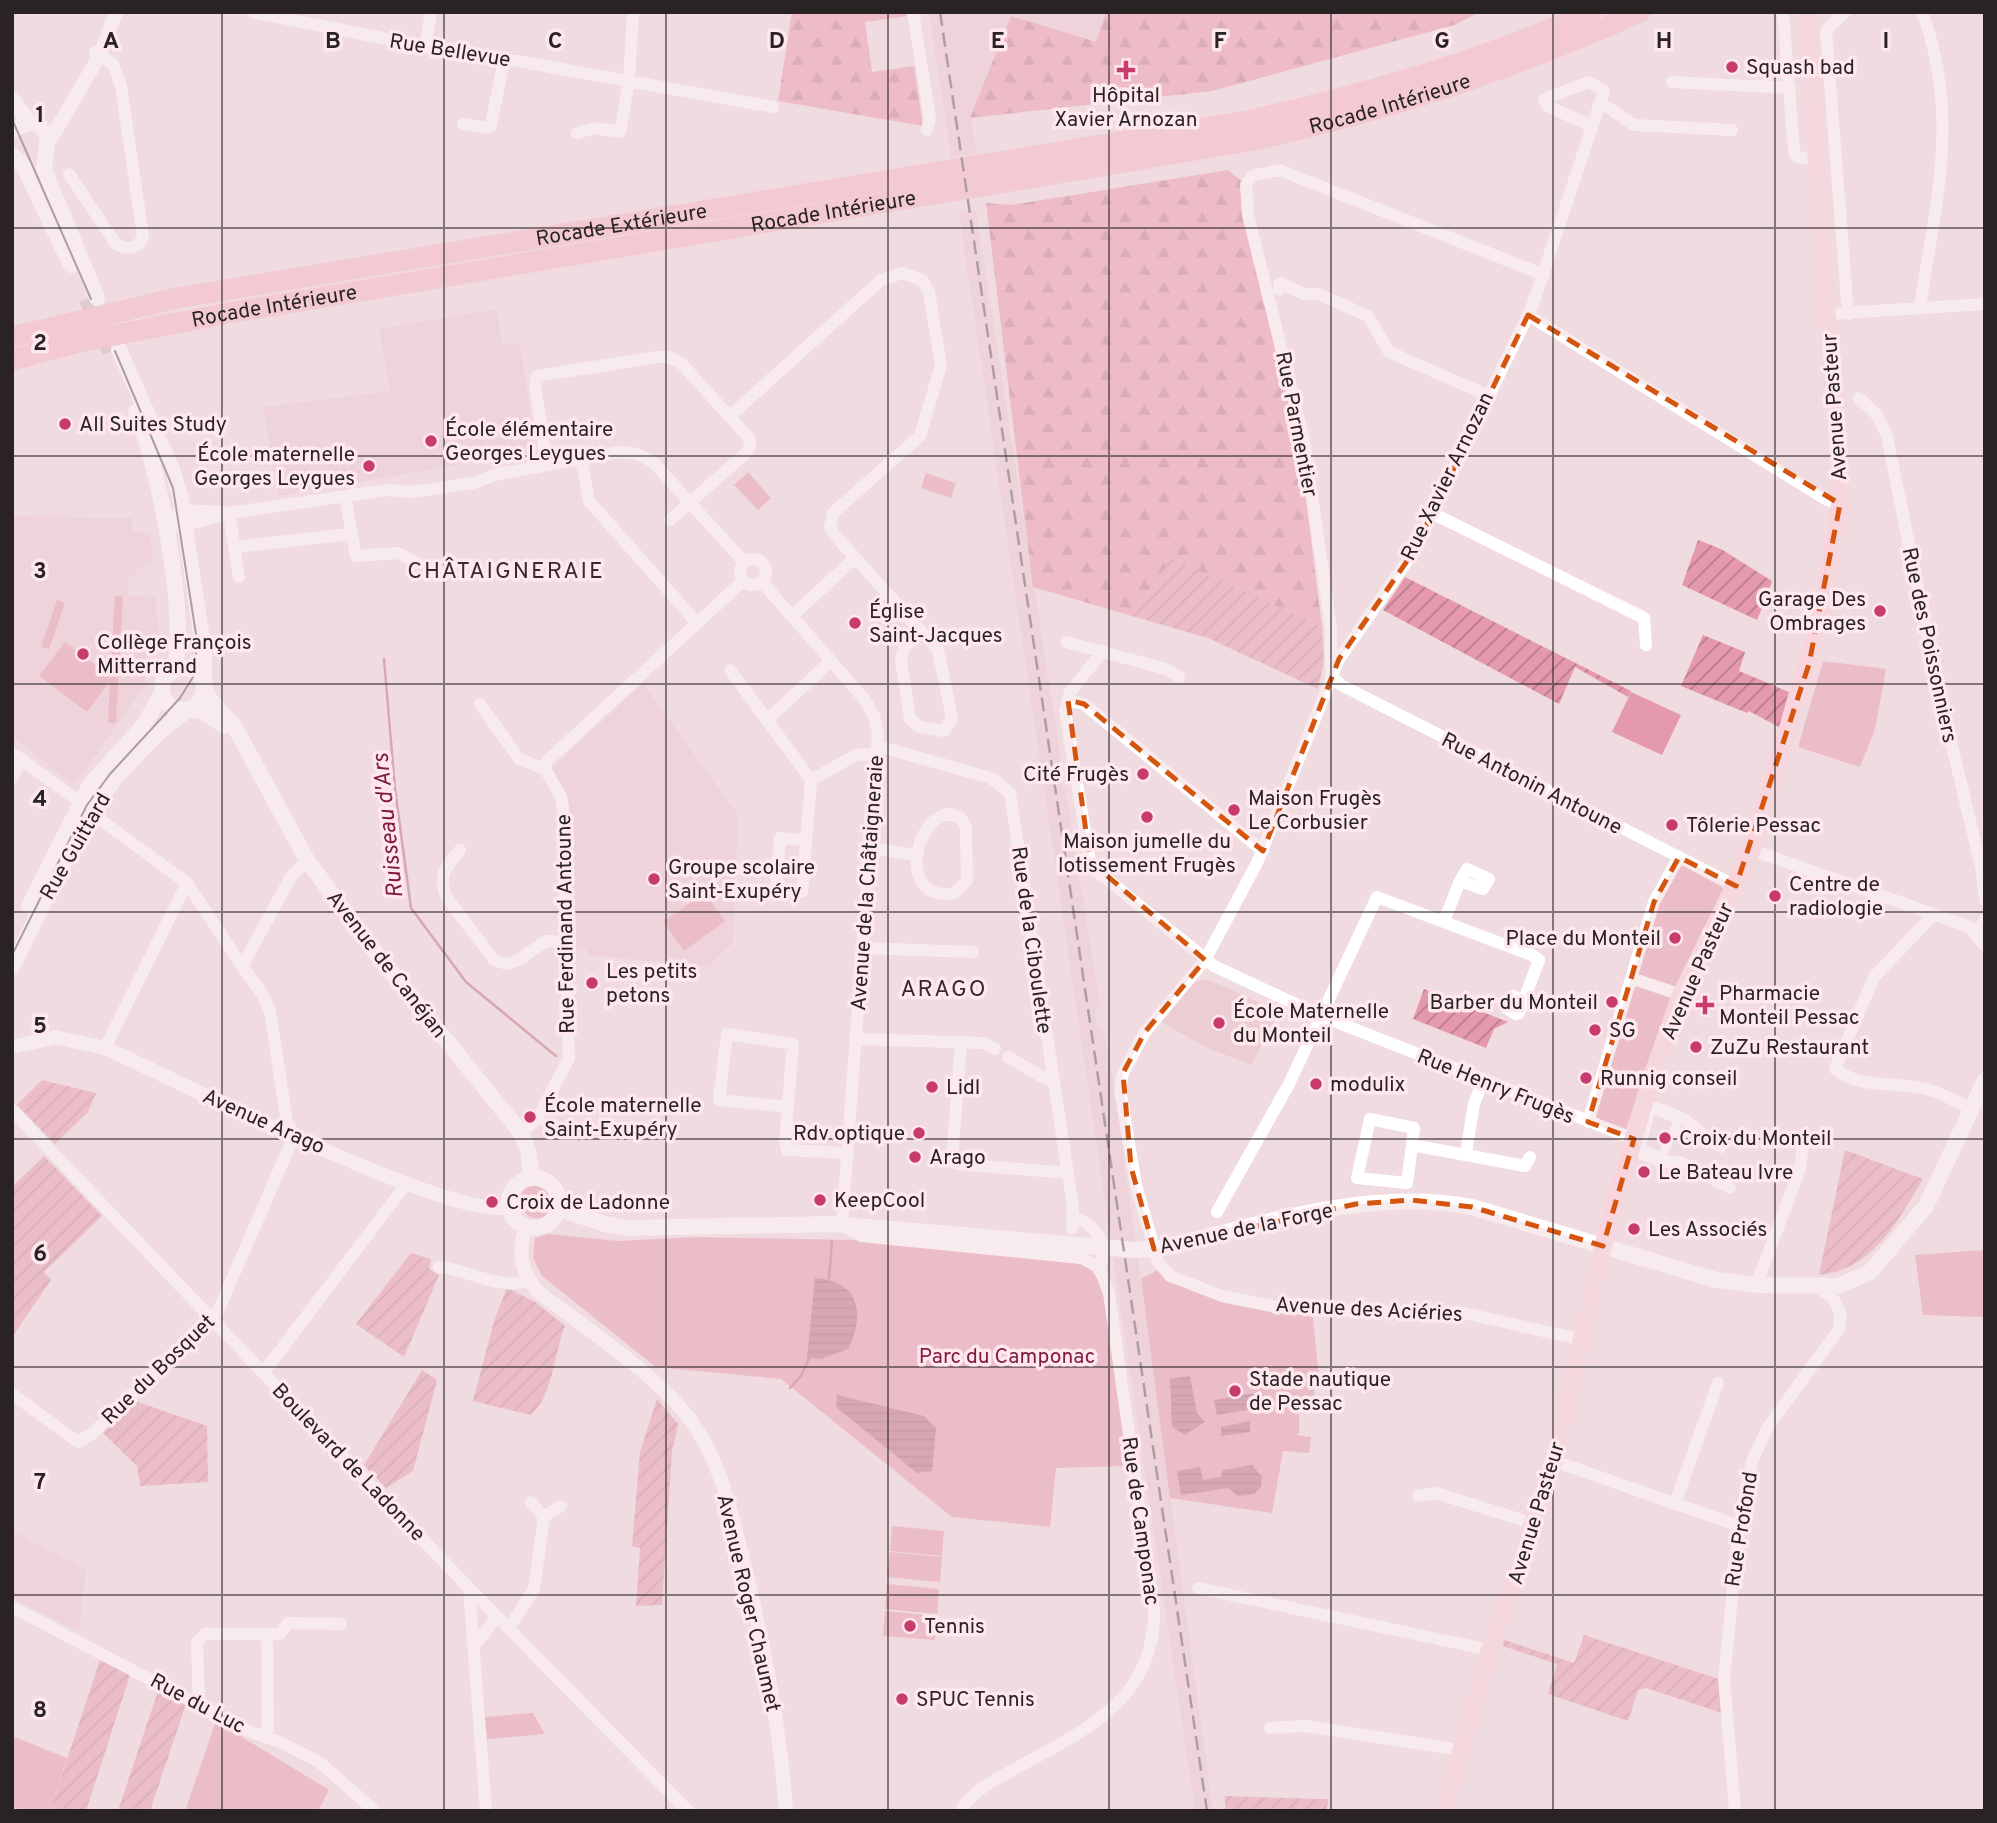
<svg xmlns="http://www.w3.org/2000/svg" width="1997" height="1823" font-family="Overpass,sans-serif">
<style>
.built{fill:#ebcdd3}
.green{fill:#e599ac}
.forest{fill:url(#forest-firs)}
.garden{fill:url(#garden-furrows)}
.water{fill:url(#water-rules)}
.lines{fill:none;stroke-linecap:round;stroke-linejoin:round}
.stream{stroke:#bb697f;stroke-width:2.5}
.secondary-tunnel{stroke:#c8b6ba;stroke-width:16;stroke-dasharray:16 8;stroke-linecap:butt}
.pedestrian{stroke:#fff;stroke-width:9}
.minor{stroke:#fff;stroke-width:12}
.tertiary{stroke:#fff;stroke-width:14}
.secondary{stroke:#fff;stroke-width:16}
.primary{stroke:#fad3dc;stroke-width:18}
.motorway{stroke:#f6b6c5;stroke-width:21}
.tram{stroke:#5d5355;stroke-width:2}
.rail{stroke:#5d5355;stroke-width:2.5;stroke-dasharray:14 7;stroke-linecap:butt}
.marked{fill:none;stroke:#d5540e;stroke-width:5;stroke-dasharray:14 9;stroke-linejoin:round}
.grid{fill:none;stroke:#2a2324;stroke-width:2;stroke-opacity:0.55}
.poi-dot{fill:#c83b6d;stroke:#fee8ed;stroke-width:2.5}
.labels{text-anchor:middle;stroke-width:7;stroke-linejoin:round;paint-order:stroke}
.street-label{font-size:21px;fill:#2a2324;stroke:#fee8ed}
.poi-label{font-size:21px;fill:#2a2324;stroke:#fee8ed;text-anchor:start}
.park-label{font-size:21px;fill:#821d42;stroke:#fee8ed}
.neighbourhood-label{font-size:23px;letter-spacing:2px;fill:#38292c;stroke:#fee8ed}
.water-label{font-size:23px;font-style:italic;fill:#7f1a40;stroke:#fee8ed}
.grid-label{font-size:23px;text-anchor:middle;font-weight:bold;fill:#2a2324;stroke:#fee8ed;stroke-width:7;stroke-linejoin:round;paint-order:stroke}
</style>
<defs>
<pattern id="forest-firs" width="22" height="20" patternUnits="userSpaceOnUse" patternTransform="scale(1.75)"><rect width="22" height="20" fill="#eb94aa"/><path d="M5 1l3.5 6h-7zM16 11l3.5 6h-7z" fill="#bf788a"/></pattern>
<pattern id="garden-furrows" width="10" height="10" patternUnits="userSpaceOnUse" patternTransform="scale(1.75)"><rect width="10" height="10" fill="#e599ac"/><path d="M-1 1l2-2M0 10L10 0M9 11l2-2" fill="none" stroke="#ba7c8c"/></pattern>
<pattern id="water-rules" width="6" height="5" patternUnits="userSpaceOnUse" patternTransform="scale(1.75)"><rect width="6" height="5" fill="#bb697f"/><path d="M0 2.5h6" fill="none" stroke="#985668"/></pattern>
</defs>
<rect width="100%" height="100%" fill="#f0dbe0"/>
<!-- built -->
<path class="built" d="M929,12H1480L1454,25L1212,91L971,118L976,153L951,157Z
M976,210L1061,760L1058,765L1060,782L1065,786L1100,1004L1095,1012L1097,1026L1104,1032L1114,1084L1213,1811H1195L959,213Z
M497,309L502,345L520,343L535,445L531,452L279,496L263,407L390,391L379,329Z
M12,516L132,518V530L150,534L153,563L137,569L134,577H128V596L155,597L160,642L148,667L138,672L146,677V683L77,782L72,784L12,736Z
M643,683L738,815L733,943L708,967L587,955L586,949L577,948L568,796L552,769Z
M1207,979L1279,1012L1251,1065L1208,1048L1161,1022L1195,982Z
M12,1531L86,1570L79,1632L12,1597Z"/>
<!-- green -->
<path class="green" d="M748,472L771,498L758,510L734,485Z
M926,473L956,483L951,498L921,488Z
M115,596L123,597L116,723H108L110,681L87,712L39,676L65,642L110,676Z
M57,600L65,603L49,649L41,647Z
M1823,661L1886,669L1875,729L1860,767L1798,747Z
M1631,692L1681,715L1662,755L1612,732Z
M1684,866L1725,889L1678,986L1671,988L1672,985L1639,976L1638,971L1658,906L1680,867Z
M704,893L725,921L684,951L663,922Z
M1637,986L1672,997L1626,1129L1597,1119L1596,1115L1633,990Z
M520 1201a17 17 0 1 1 34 0a17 17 0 1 1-34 0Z
M548,1234L618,1241L696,1237L859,1240L1084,1264C1102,1277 1111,1306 1110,1330C1109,1342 1107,1345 1114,1356L1129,1466L1056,1468L1050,1527L952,1517L781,1379L656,1367L542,1276L533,1258L535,1238Z
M1985,1250V1317L1923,1315L1915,1255Z
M1161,1268L1222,1296L1312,1309L1319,1377L1315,1378L1314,1395L1299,1401V1433L1295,1435L1311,1437L1309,1453L1283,1451L1272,1513L1170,1498L1141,1279Z
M892,1526L944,1531L942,1556L890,1551Z
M890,1552L942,1557L940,1582L887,1577Z
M887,1584L939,1589L937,1614L885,1609Z
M885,1611L937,1616L935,1640L883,1636Z
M533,1713L545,1734L487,1739L485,1717Z
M216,1721L329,1790L318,1811H185Z
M12,1736L67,1758L50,1811L12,1808Z"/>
<!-- forest -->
<path class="forest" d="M792,12H906L907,16L865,22L872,72L914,66L923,126L778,101Z
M1106,12H1480L1454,25L1212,91L970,118L1011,16L1096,42Z
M1228,170L1246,185L1299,443L1322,627L1170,559L1132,616L1033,587L986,203L1011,205Z"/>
<!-- garden -->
<path class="garden" d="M1698,540L1721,549L1772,581L1766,598L1811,607H1783L1765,601L1757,620L1682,585Z
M1170,558L1322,627L1324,661L1318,689L1208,638L1132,616Z
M1405,577L1631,691L1628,697L1575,667L1559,704L1383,610Z
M1703,635L1745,652L1739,671L1789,692L1779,727L1749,711L1747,713L1681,686Z
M1424,989L1508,1022L1494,1029L1486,1048L1413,1019Z
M42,1080L96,1093L88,1112L55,1144L17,1105Z
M1845,1150L1923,1179C1898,1221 1872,1270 1819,1275Z
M44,1156L102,1216L44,1272L51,1280L12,1337V1187Z
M411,1253L431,1259L429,1269L439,1275L404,1357L356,1324Z
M507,1288L535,1302L565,1326C554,1353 553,1395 531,1415L473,1401L494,1321Z
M422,1370L437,1380L413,1471L386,1488L364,1465Z
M657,1399L678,1424L672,1451L662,1605L636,1606L640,1548L632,1546L640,1452Z
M135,1401L207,1426L208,1482L140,1486L137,1466L103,1433Z
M1584,1635L1722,1680L1725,1714L1646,1688L1638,1690L1628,1721L1548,1694L1557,1664L1503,1646L1504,1640L1574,1663Z
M101,1657L131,1672L86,1811H50Z
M159,1688L186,1704L150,1811H118Z
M1225,1796L1321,1799H1329L1326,1811H1225Z"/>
<!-- water -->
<path class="water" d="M815,1278C859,1281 866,1313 848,1349L821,1359L807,1358Z
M1190,1376L1197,1413L1205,1422L1185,1435L1172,1427L1170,1379Z
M1263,1392L1265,1407L1217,1415L1214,1400Z
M837,1395L924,1416L936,1428L932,1471L917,1473L836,1407Z
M1250,1421V1432L1221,1436V1427Z
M1252,1465L1262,1477L1261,1487L1254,1494L1238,1496L1228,1488L1181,1495L1177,1471L1200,1467L1203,1480L1221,1477L1223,1470Z"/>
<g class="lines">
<!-- stream -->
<path class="stream" d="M384,659L395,789L411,908L466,982L556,1056
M829,1279L832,1241
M790,1388L801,1376L810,1356"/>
<!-- secondary-tunnel -->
<path class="secondary-tunnel" d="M87,299L110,352"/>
<!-- pedestrian -->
<path class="pedestrian" d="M1656,1110L1679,1120L1661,1157L1641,1148L1650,1113Z"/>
<!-- minor -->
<path class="minor" d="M252,12L482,58L517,61L773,107
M913,12L930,119L927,130
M1783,12L1794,152L1797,157L1815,159
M1845,12L1826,30L1848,314
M425,47L431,12
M1672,82L1790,88
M1600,102L1634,125L1732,130
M463,124L486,128L491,125L504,60
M577,133L594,128L620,132L629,80L633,12
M69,174L116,244C127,250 139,249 143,236L121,86L113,64L95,52
M1544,275L1280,170L1252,176L1246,185L1248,215L1304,440L1331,628V676L1341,685L1736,886
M1279,290L1280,283L1304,294H1318L1368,316L1389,352L1487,395
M1920,308C1935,204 1961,115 1922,12
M1827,314L1985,304
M1528,315L1827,500L1840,504
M1859,398L1877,415L1887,436L1937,683L1981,867L1985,900
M730,416L881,280L902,273L922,280L929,292L941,365L920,436L833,513L830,526L833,533L938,650L952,718L944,731L920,727L910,719L901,660L904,648L921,632
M581,459L589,501L697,623
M547,465L535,385L537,376L657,357H669L681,363L749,438L750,446L746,453L670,520
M345,496L356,556L398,553L417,563
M229,513C208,511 181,505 165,522L180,527L229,513L387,490L413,492L473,483L498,474L621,452L637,454L653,462L744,562
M229,513L239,577
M1432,513L1644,618L1646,645
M235,547L350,534
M740 572a13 13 0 1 1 26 0a13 13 0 1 1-26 0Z
M762,582L865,700L874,716L878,733L842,1225L861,1236L1081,1258L1099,1267
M792,616L855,558
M1066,642L1166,669L1179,677
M1103,651L1070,692L1065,711L1090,861L1097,871L1214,966L1321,1016L1634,1139
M730,670L811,780L856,755L876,754
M1068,700L1084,704L1263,851
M480,704L519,759L545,769
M767,720L831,661
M877,746L991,778L1010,793L1073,1207L1072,1228
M12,753L80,802
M12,778L22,759
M90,812L187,883L242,966
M949,814L961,818L966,828L967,880L955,893C898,904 912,819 949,814Z
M806,840L780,838L776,890L802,892L811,780
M870,848L916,855
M460,850C446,866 437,877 447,898L494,960L507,964L520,959L546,941L565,942
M1752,850L1970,927L1985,946
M1934,914L1874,977L1835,1069C1861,1090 1895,1081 1926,1089C1941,1093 1957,1102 1972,1109
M1444,921L1460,881L1483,889L1489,879L1467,869L1460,881
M1978,933L1985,919
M862,948L973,952
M1631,978L1681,995
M856,1039L984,1043L995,1049
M961,1042L952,1160L957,1164L1067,1173
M105,1048L187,883
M1008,1057L1048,1080H1054
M1643,1105C1659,1109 1678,1114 1690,1124C1702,1133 1707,1140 1721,1147
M788,1107L719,1100L727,1034L793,1044L785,1141L787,1150L848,1153
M12,1110L469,1588L688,1811
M1588,1122L1654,902L1679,857
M521,1133L537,1119L569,1058L563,807L561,797L545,769L546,762L743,581
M1412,1145L1414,1128L1370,1119L1357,1178L1407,1183L1412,1145L1525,1166L1530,1157
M1631,1149L1659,1161L1680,1162L1730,1188
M1466,1153L1474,1104L1483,1081
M1217,1212L1289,1084L1377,897L1532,955L1539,960L1519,1013L1516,1014L1506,1008L1513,996L1523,1000
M1072,1218C1094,1220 1112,1247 1099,1267
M439,1267C467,1269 503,1292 528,1280
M1759,1285L1760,1275L1800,1169L1803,1144
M1583,1340L1464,1313L1342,1311L1276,1307L1222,1296L1170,1276L1158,1262L1136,1185L1120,1089L1123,1073L1145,1032L1205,960L1257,863L1339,659L1414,551L1432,513L1532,307L1604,91L1589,82L1544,99L1547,106L1592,126
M264,1372L407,1183
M12,1394L78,1442L93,1433L219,1309L294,1136L287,1122L270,1011L263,995L242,966L291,877L307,860
M1554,1461L1739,1526
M1418,1496L1436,1493L1535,1524
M531,1502L544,1517
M1675,1503L1718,1383
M469,1588L486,1811
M1198,1588L1490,1650
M12,1607L246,1730L280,1742L319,1762L375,1811
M509,1628L534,1589L544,1517L561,1506
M267,1634L268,1738
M473,1647L497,1617
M199,1704L197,1642L205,1634H280L288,1623L341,1624
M1270,1728L1305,1726L1461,1750
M961,1811C973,1790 992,1782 1011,1771C1079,1733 1155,1703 1154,1611L1109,1293L1099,1267
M1735,1811L1724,1679L1739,1526L1752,1461L1768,1427L1839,1329C1844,1309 1834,1294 1815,1287"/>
<!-- tertiary -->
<path class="tertiary" d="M49,142L100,55L116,12
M12,1047L56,1037L105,1048C175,1079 451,1221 509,1207
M526,1227C517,1252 521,1272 538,1292C586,1328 653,1372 689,1418C719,1457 730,1508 742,1555C763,1639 780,1724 786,1811"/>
<!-- secondary -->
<path class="secondary" d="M12,99L29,122
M12,130L29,122L40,126L48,136L44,169L97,298
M12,155L24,167L71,265
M119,350L172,469L180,495L204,652V684L208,697L234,726L307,860L372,948L521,1133L528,1150L532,1178
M136,412C159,467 187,613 175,669
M162 689a21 21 0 1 1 42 0a21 21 0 1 1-42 0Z
M29,906L90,785L144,725L162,693
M12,967L80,829L115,778L156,735L187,710H201L225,726
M509 1203a25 25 0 1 1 50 0a25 25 0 1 1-50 0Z
M559,1209L605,1224L628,1228L833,1224L1136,1250L1162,1248C1262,1225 1368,1187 1472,1207L1716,1280L1759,1285L1839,1286L1870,1272L1926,1206L1985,1080"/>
<!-- primary -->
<path class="primary" d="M1444,1811L1490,1650L1554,1461L1603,1246L1649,1085L1681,995L1752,850L1823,612L1840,504L1841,457L1828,330L1807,12"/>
<!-- motorway -->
<g class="motorway">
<path id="s1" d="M12,337L177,298L1247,121C1365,94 1480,62 1591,12"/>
<path id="s2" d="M12,360L79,342L223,314L1249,141C1390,110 1509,71 1640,12"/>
</g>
<!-- tram -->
<path class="tram" d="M12,119L91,299
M12,955L87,805L110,774L180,698L193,677L196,662V634L173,488L115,351"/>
<!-- rail -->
<path class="rail" d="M940,12L1207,1811"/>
</g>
<!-- marked area -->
<path d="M0 0H1997V1823H0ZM1528,315L1840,504L1809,664L1736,886L1679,857L1654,902L1588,1122L1634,1139L1603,1246L1472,1207L1411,1200L1356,1204L1154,1249L1131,1167L1123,1073L1145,1032L1205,960L1090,861L1068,700L1084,704L1263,851L1339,659L1414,551Z" fill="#f0dbe0" fill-opacity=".55" fill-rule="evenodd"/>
<path class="marked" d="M1528,315L1840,504L1809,664L1736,886L1679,857L1654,902L1588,1122L1634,1139L1603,1246L1472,1207L1411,1200L1356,1204L1154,1249L1131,1167L1123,1073L1145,1032L1205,960L1090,861L1068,700L1084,704L1263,851L1339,659L1414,551Z"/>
<!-- grid -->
<path class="grid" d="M222,12V1811M444,12V1811M666,12V1811M888,12V1811M1109,12V1811M1331,12V1811M1553,12V1811M1775,12V1811M12,228H1985M12,456H1985M12,684H1985M12,912H1985M12,1139H1985M12,1367H1985M12,1595H1985"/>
<!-- markers -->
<g class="poi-dot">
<circle cx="1732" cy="67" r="7"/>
<path d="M1122.5 59.5h7v7h7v7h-7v7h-7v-7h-7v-7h7z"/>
<circle cx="65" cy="424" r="7"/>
<circle cx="431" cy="441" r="7"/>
<circle cx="369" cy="466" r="7"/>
<circle cx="1880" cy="611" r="7"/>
<circle cx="855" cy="623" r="7"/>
<circle cx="83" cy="654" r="7"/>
<circle cx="1143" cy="774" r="7"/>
<circle cx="1234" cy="810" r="7"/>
<circle cx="1147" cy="817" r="7"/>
<circle cx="1672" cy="825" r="7"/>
<circle cx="654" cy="879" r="7"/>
<circle cx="1775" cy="896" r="7"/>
<circle cx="1675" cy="938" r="7"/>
<circle cx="592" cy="983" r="7"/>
<circle cx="1612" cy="1002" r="7"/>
<path d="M1701.5 994.5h7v7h7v7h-7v7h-7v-7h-7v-7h7z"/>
<circle cx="1219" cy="1023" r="7"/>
<circle cx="1595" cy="1030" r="7"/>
<circle cx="1696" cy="1047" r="7"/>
<circle cx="1586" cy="1078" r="7"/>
<circle cx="1316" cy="1084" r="7"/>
<circle cx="932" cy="1087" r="7"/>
<circle cx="530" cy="1117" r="7"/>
<circle cx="919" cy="1133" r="7"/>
<circle cx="1665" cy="1138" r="7"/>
<circle cx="915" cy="1157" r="7"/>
<circle cx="1644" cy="1172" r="7"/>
<circle cx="820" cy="1200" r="7"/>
<circle cx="492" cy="1202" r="7"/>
<circle cx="1634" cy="1229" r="7"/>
<circle cx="1235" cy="1391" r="7"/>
<circle cx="910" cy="1626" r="7"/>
<circle cx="902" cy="1699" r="7"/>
</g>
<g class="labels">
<!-- street labels -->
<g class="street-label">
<text transform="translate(450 50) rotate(9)" y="7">Rue Bellevue</text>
<text dy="7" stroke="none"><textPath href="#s2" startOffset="1402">Rocade Intérieure</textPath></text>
<text dy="7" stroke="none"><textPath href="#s2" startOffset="835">Rocade Intérieure</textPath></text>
<text dy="7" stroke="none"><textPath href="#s1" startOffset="620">Rocade Extérieure</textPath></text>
<text dy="7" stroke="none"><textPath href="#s2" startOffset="268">Rocade Intérieure</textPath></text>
<text transform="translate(1834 407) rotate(-94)" y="7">Avenue Pasteur</text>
<text transform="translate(1297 424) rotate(79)" y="7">Rue Parmentier</text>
<text transform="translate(1447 476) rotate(-64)" y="7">Rue Xavier Arnozan</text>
<text transform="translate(1930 645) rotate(78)" y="7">Rue des Poissonniers</text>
<text transform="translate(1532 783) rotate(27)" y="7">Rue Antonin Antoune</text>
<text transform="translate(75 846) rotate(-60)" y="7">Rue Guittard</text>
<text transform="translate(867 883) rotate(-86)" y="7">Avenue de la Châtaigneraie</text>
<text transform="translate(565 924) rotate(-91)" y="7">Rue Ferdinand Antoune</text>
<text transform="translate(1032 940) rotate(82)" y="7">Rue de la Ciboulette</text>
<text transform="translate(387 964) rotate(52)" y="7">Avenue de Canéjan</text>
<text transform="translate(1697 971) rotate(-66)" y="7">Avenue Pasteur</text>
<text transform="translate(1496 1086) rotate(22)" y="7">Rue Henry Frugès</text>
<text transform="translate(264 1121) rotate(24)" y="7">Avenue Arago</text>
<text transform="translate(1246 1228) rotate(-12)" y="7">Avenue de la Forge</text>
<text transform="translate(1369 1309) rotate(3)" y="7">Avenue des Aciéries</text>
<text transform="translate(158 1369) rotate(-44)" y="7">Rue du Bosquet</text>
<text transform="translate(349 1462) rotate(46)" y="7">Boulevard de Ladonne</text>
<text transform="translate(1536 1513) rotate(-73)" y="7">Avenue Pasteur</text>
<text transform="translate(1141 1521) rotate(82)" y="7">Rue de Camponac</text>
<text transform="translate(1741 1529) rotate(-81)" y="7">Rue Profond</text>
<text transform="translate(749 1603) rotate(77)" y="7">Avenue Roger Chaumet</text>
<text transform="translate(198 1703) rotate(28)" y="7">Rue du Luc</text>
</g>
<!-- poi labels -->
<g class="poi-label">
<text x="1746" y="74">Squash bad</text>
<text x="1126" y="102" text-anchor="middle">Hôpital<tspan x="1126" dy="24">Xavier Arnozan</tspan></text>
<text x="79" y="431">All Suites Study</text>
<text x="445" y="436">École élémentaire<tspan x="445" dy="24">Georges Leygues</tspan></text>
<text x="355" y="461" text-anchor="end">École maternelle<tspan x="355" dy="24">Georges Leygues</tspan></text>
<text x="1866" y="606" text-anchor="end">Garage Des<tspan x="1866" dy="24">Ombrages</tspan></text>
<text x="869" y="618">Église<tspan x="869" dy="24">Saint-Jacques</tspan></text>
<text x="97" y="649">Collège François<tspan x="97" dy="24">Mitterrand</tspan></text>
<text x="1129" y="781" text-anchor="end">Cité Frugès</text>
<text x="1248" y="805">Maison Frugès<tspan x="1248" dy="24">Le Corbusier</tspan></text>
<text x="1686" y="832">Tôlerie Pessac</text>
<text x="1147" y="848" text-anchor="middle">Maison jumelle du<tspan x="1147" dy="24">lotissement Frugès</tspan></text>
<text x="668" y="874">Groupe scolaire<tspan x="668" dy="24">Saint-Exupéry</tspan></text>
<text x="1789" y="891">Centre de<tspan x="1789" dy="24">radiologie</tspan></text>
<text x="1661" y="945" text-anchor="end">Place du Monteil</text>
<text x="606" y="978">Les petits<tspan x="606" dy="24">petons</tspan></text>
<text x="1719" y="1000">Pharmacie<tspan x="1719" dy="24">Monteil Pessac</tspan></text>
<text x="1598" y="1009" text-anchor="end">Barber du Monteil</text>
<text x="1233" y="1018">École Maternelle<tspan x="1233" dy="24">du Monteil</tspan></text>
<text x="1609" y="1037">SG</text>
<text x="1710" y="1054">ZuZu Restaurant</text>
<text x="1600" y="1085">Runnig conseil</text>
<text x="1330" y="1091">modulix</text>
<text x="946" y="1094">Lidl</text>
<text x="544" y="1112">École maternelle<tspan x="544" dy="24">Saint-Exupéry</tspan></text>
<text x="905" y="1140" text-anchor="end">Rdv optique</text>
<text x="1679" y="1145">Croix du Monteil</text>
<text x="929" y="1164">Arago</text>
<text x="1658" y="1179">Le Bateau Ivre</text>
<text x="834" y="1207">KeepCool</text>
<text x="506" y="1209">Croix de Ladonne</text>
<text x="1648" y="1236">Les Associés</text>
<text x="1249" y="1386">Stade nautique<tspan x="1249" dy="24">de Pessac</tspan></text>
<text x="924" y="1633">Tennis</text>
<text x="916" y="1706">SPUC Tennis</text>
</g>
<!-- park labels -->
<g class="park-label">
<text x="1007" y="1363">Parc du Camponac</text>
</g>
<!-- neighbourhood labels -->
<g class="neighbourhood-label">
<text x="506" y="578">CHÂTAIGNERAIE</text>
<text x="944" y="996">ARAGO</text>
</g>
<!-- water labels -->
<g class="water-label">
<text transform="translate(387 826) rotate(-96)" y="8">Ruisseau d'Ars</text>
</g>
</g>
<g class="grid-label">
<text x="111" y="48">A</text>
<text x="333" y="48">B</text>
<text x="555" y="48">C</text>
<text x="777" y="48">D</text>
<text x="998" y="48">E</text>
<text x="1220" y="48">F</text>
<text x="1442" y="48">G</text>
<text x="1664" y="48">H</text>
<text x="1886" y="48">I</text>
<text x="40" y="122">1</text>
<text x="40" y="350">2</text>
<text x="40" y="578">3</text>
<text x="40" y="806">4</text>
<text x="40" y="1033">5</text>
<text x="40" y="1261">6</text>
<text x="40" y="1489">7</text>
<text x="40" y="1717">8</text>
</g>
<!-- border -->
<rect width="1997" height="1823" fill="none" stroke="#2a2324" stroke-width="28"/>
</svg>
